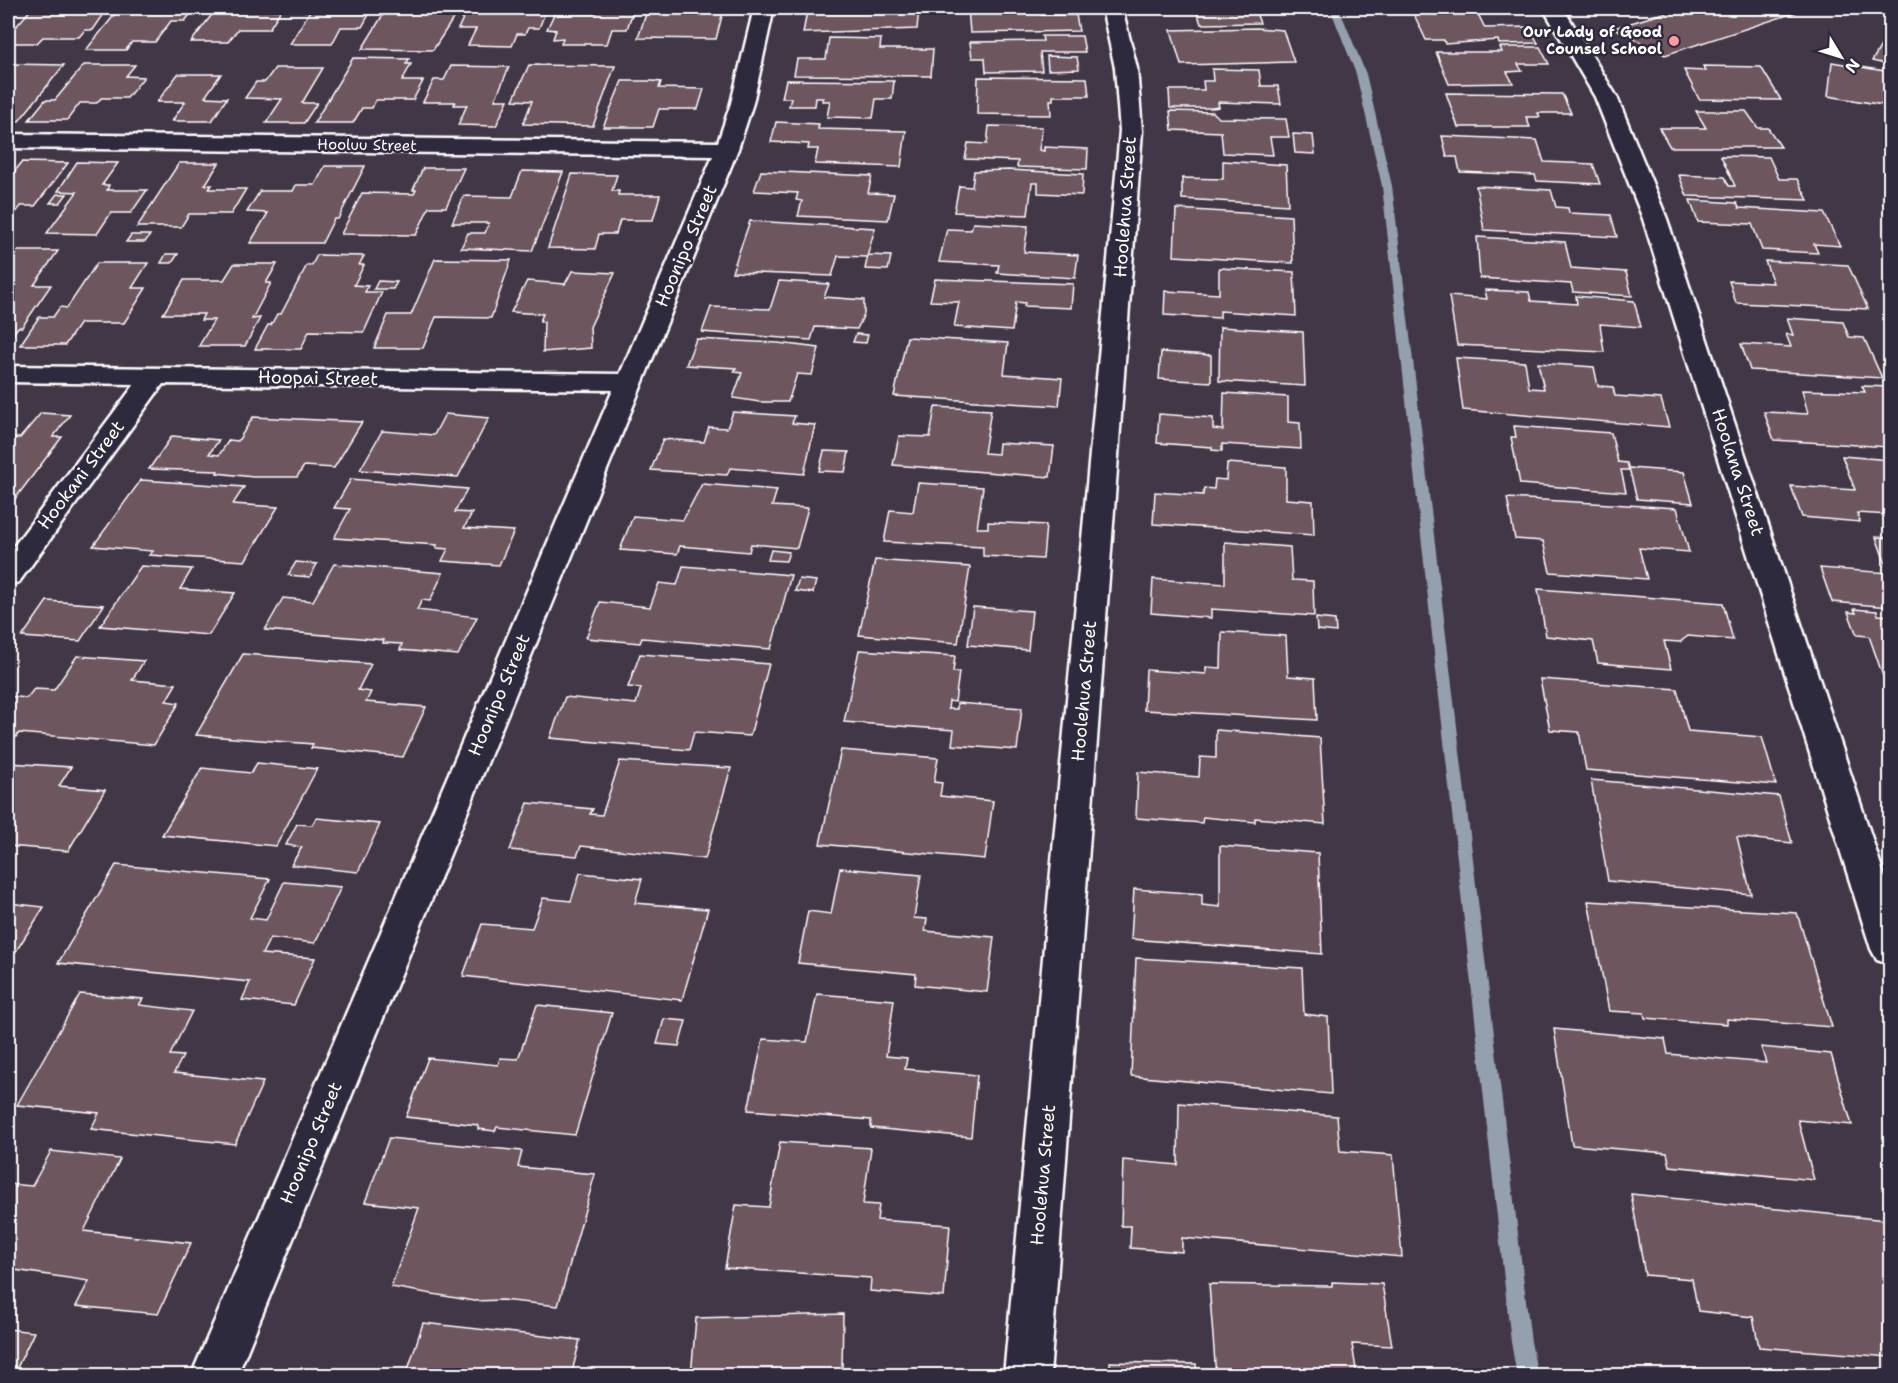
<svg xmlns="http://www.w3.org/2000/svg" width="1898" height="1383" font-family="'Shantell Sans',sans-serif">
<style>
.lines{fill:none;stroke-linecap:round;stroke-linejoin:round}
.stream{fill:#94a0ae;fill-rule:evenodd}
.building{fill:#6e565f;stroke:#fff;stroke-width:1.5}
.minor-casing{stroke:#fff;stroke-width:5}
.minor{fill:#2f2a3d;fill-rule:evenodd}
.poi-dot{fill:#ff9aa2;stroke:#2f2a3d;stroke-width:2}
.labels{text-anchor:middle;stroke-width:5;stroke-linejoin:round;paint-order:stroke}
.far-poi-label{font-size:15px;font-weight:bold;fill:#fff;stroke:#2f2a3d;text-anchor:end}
.far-street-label{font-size:15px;fill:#fff;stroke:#2f2a3d}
.street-label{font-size:18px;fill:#fff;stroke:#2f2a3d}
</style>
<rect width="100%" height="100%" fill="#423747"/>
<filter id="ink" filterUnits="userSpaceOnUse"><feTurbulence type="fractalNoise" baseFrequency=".0167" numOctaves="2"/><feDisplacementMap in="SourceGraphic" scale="12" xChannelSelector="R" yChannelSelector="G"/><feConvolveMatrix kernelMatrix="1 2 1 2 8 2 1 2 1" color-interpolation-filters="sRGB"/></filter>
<g filter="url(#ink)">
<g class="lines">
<!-- stream -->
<path class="stream" d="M1330,8H1339L1366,74L1392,186L1531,1342L1538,1376H1517L1511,1342L1382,186L1356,74Z"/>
</g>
<!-- building -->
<path class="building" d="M32,8L77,9L108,8L93,30H85L79,37H43L37,43H8V36Z
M120,8H195L185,21H171L155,42H132L126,50H86Z
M217,8H243L281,10L269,29H238L228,42H191Z
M295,8H349L347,11H371L362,27H341L332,44H290L310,11H305L307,8Z
M387,8H460L433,50L362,49Z
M511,8H547L539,28H528L525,34H517L512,46L468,45L476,29H458L466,12L509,13Z
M599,8H634L627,29H612L607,44H561L563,38L553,39L556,30L547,29L555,12L597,13Z
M648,8H724L716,39L638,38Z
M840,8H919L917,29L803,33L807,11H840Z
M968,8H1041L1042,15H1076L1079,31L970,33Z
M1152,8H1190L1191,10L1153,11Z
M1196,8H1254L1260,23L1201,24Z
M1681,8H1809L1665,55L1614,28Z
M1412,10H1476L1485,28L1529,27L1538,43L1499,44L1498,40L1445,44L1444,40H1426Z
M1256,28L1283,30L1294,62L1181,65L1171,30Z
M1042,36H1082L1085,52H1040L1042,71L986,72L985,58H972L970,42L1043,41Z
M1886,37L1890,38V65L1872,61Z
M829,38L881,39L880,49H933L931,76L794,75L797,59H826Z
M1500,47H1540L1549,64H1518L1522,71L1507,72L1513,83L1449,84L1436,52H1502Z
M1047,56L1077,57L1079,69L1048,70Z
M353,58L409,59L406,64H411L402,81H423L413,100H376L372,108H362L353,123H314Z
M1832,62L1890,72V106L1828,96Z
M8,64L64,65L19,121H8Z
M84,65H135L126,76L144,77L127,98H101L97,103H80L67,120H29L45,100H55Z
M529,65L615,66L593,126L523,124L532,101L513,100Z
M451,66L509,67L495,100H508L496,126L458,125L467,105H454L455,102H423L434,80H444Z
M1703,66L1761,67L1781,100L1699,99L1684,70L1706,71Z
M275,68H323L302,103H317L304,123H266L282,99L245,98L256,82H265Z
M1212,69L1259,70L1261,86H1278L1281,104L1218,102L1219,107L1212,108H1170L1169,90H1204L1203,81H1213Z
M178,74H221L205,97L227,98L212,121H172L185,102H157Z
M978,77L1087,78L1089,96H1053V100H1050L1051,115L977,114Z
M786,80L894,81L892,99H876L873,118L827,117L830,101H822L823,98H816L815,106H789L791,98H782Z
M622,81H653L661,82L659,88L704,89L698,109H659L653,127H603Z
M1446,93L1562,94L1571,113H1538L1540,117H1526L1530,127H1458Z
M1170,111L1213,112L1219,118L1286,119L1289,137H1270L1273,155L1223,153L1221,132L1172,130Z
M1696,111H1746L1758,128H1768L1781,147H1670L1659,128H1706Z
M776,122L819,124L818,129L906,131L901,167L815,164L818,149H808L809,144L771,142Z
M989,126L1042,127L1039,150L1044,151V147L1088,149L1087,169L1017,167L1018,161L965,159L968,143L987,144Z
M1293,134L1313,135L1315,154L1295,153Z
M1442,136L1537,140L1544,162L1593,164L1600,184L1537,181L1535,175L1460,172L1457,157H1447Z
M1721,156L1769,157L1779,179H1797L1808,200L1687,196L1679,175L1725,177L1729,186H1735Z
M1223,161L1286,165L1288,205L1182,199V178L1223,179Z
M22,162L68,163L35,206H21L8,223V180Z
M77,162L118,163L102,185H109L107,190H147L131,213H111L97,234L47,233L77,192L58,191Z
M179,163H219L205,185H212L209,189H246L231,214H189L181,227H137Z
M325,166H365L338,219H334L322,243H250L268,213L247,212L260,191H293L296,185H315Z
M423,168H464L446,207H429L416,235L341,234L362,193L414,194L416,190H413Z
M1009,170L1083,174L1082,195L1038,193V183H1032L1028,215L954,212L959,186L972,187L974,171Z
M522,171L563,172L532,251L461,248L468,233H485L489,223H452L464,196L512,197Z
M761,171L872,176L868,193L894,194L888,220L798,216L802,201L796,200L798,193L754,191Z
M572,174L617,175L612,191H619L618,195H660L653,220H620L616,234H599L595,249L548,248Z
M1476,186L1551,190L1556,207L1568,208L1569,213L1611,215L1617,237L1484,230Z
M57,194H67L60,203H50Z
M1690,200L1737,203L1739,208L1824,213L1840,246L1814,244L1818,253L1762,250L1752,224L1698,222Z
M1176,209L1291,216L1293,263L1174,256Z
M750,221L875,228L867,257L838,256L832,276L732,272Z
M973,223L1028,226L1024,252L1078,255L1075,278L997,273L999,265L939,262L947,229L971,230Z
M131,235H150L145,242H126Z
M1477,237L1565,242L1571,268L1626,272L1632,296L1573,292L1571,284L1480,278Z
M8,251H58L34,285H51L22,327H18L9,340Z
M166,254H178L172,263H161Z
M317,255L364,256L359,265H364L354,285L368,286L365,292H382L364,332L309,331L301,349H255L268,325H271L277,314H281L307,265H312Z
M868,255L891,256L888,270L865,269Z
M435,259L511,260L491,318L436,317L423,348H374L388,315H411Z
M1765,261L1848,265L1868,309L1736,303L1729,281L1773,283Z
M97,263H148L132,288H146L124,323H80L65,345H20L39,317H53L60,307L67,308Z
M234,264H277L266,283H271L252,319L260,318L245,346H199L214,320H201L204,314H163L184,280H224Z
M1219,268L1294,272L1296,316L1220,311V318L1164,315L1165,291L1219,294Z
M572,271L615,273L590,327L591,348L543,352L544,322L540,321L543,314L511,312L527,281L565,284Z
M935,279L1073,284L1071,308L1024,306L1025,303L1016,302L1012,331L954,327L959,302L930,301Z
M378,281L397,282L393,289H374Z
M779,281L829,284L824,297L864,300V314L857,329L815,327L811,340L702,332L711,307L770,309Z
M1485,290L1529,292L1531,301L1577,304L1576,296L1634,301L1641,327L1600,324L1604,352L1457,345L1449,296L1487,299Z
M1787,318L1843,322L1849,337L1864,338L1882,378L1750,370L1741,344L1791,347L1786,334L1793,335Z
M1220,327L1303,332L1305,386L1219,381Z
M856,334L868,335L866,343L853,342Z
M907,337L1008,343L1004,374L1062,378L1059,406L894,396Z
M696,339L778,343L819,348L812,375L797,374L788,402H760L733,398L742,373L734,372L736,368L686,365Z
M1161,352L1211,355V382L1159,379Z
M1456,358L1525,362L1529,388L1544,389L1538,363L1594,367L1598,386L1613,387L1615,396L1661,399L1669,427L1463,410Z
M1862,386L1890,387V447L1774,440L1764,412L1808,414L1802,390L1865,392Z
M1224,393L1288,397V422L1300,423L1301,449L1222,444V451L1212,450V447L1157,443L1159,414L1213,418V429L1223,430Z
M935,407L991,410L984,453L998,454L999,443L1054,446L1050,477L893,465L899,436L930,437Z
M733,412L795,416L792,423L815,425L804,474L730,468L727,475L651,470L663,439L704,442L709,427L727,428Z
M41,413L70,415L53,437H62L11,504H8V438H20Z
M445,414L489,418L458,477L360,470L382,431L434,435Z
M253,417L362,422L334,468L304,466L297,477H253L217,473L218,471L149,469L172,436L219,440L209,454L219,455L229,440L238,441Z
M1514,426L1611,433L1618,462L1627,463L1629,470H1621L1626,492L1520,484L1511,437H1516Z
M824,451L849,452L845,472L819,471Z
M1842,456L1890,460V515L1857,513L1860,522L1802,517L1791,486L1855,490Z
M1227,463L1286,467V499L1313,501L1314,535L1153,524L1155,492L1203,495L1204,488L1214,489L1215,479L1226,480Z
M1629,468L1684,472L1693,503L1637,499Z
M351,479L467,489L455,512L472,513L464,528L514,531L499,565L442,561L448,549L436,548L437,545L334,538L350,509L334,508Z
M141,480L244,487L233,504L278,507L245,561L149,555L153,551L93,546Z
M918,483L983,487L977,528H988V522L1046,525L1043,559L983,556V547L884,542L890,510L913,512Z
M702,484L777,490L772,506L808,508L797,548L751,544L749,552L680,546L677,554L620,550L633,516L683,520Z
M1507,498L1677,508L1689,552L1639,548L1647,579L1550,572L1543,541L1515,539Z
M1876,537L1890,538V607L1832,602L1820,568L1889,573Z
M1225,542L1290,547L1292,580L1313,581L1314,616L1211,609V618L1151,613L1153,579L1225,584Z
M771,550L789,552L786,561L768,560Z
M875,560L970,567L958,643L859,635Z
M296,562L317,564L310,577L288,575Z
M334,564L443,573L430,601L422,600L417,610L477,617L458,655L400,650L402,644L383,643L384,640L265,630L283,598L313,601Z
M141,566L192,569L180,589L235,593L209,635L100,626Z
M683,566L791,575L771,649L642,638L640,643L586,638L600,602L650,607L659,583L677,585Z
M799,579L816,581L813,593L795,591Z
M1538,589L1723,603L1733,640L1688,636L1680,642L1664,641L1671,669L1598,663L1593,641L1546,636Z
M47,601L104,605L80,641L22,637Z
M973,607L1032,611L1028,650L968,645Z
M1854,609L1877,611L1878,615L1890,616V696L1869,636L1857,635L1848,612L1856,613Z
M1316,618L1335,620L1336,632L1317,630Z
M1222,632L1286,636L1288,676L1315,678L1317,720L1144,710L1146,670L1206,674V667L1221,668Z
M859,650L955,656L953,672H959L955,702L949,701L948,709H957V703L1022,708L1017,750L952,745L954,730L844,722Z
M243,654L371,664L358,690L371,692L366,702L426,707L403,757L311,748L313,744L196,735Z
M640,654L769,664L750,736L694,732L689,750L550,738L565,697L636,704L641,688L628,687Z
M77,656L144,661L132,680L176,684L166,701L179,703L154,745L19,733L13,741L8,740V696L27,698L34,689L54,690Z
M1540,679L1677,689L1688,731L1762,737L1776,785L1586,770L1579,732L1550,730Z
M1216,730L1320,738L1325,824L1255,818V822L1203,817L1202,823L1136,818L1138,772L1199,777L1200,757L1216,758Z
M841,750L938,758L934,782L942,783L940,796L993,801L985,859L820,844Z
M620,761L731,768L705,859L581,846L577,856L510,850L528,803L593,809L590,814L602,815Z
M9,763L71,767L59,786L105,790L68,851L8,846Z
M257,763L317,769L276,846L162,835L202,768L251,773Z
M1591,780L1779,796L1792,843L1737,837L1751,894L1608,881Z
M316,818L380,824L358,872L291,865L302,847L286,845L297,824L312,825Z
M1220,846L1318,853L1322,954L1131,939L1134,889L1202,894V905L1220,907Z
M116,865L270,879L250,918L266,920L284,882L341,887L315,943L270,938L262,954L315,958L294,1005L242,1000L250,982L58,963Z
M840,868L921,875L914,918L927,919L925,931L994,937L987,992L915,985L916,974L798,963L808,911L831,914Z
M580,873L642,879L635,903L708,909L682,1000L463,976L482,924L532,928L543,898L571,901Z
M1588,901L1797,913L1832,1027L1727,1019V1024L1645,1018L1644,1013L1609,1011Z
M8,903L44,907L8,964Z
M1136,958L1302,968L1304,1014L1328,1017L1331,1094L1131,1076Z
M80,994L143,999L139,1005L192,1011L170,1055L183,1056L174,1073L263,1082L235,1144L91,1129L99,1113L17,1105Z
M817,994L894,1000L886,1056L907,1058L905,1069L977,1075L971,1137L871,1128V1120L748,1110L763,1039L807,1042Z
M537,1005L612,1013L575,1135L497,1127L495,1131L478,1129V1125L406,1117L428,1058L498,1065L500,1058L518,1059Z
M664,1019L686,1021L679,1046L657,1044Z
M1554,1029L1665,1039L1668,1054L1766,1063L1761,1047L1831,1054L1852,1125L1798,1120L1814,1180L1670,1166L1667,1153L1572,1145Z
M1179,1103L1337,1116L1340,1151L1393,1155L1402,1257L1182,1238V1252L1130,1248L1131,1226H1121L1123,1160L1178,1165Z
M389,1138L522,1151L518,1167L595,1174L558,1306L502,1300L474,1301L391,1287L419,1208L365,1202Z
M780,1142L871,1148L863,1204L879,1205L877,1220L950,1225L944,1297L870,1291L871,1278L725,1268L736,1205L769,1207Z
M51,1151L120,1159L84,1231L191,1243L158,1314L76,1306L89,1281L8,1269V1184L32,1186Z
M1631,1194L1886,1220L1890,1237V1357L1759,1347L1753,1317L1698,1311L1692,1279L1645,1275Z
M1332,1282L1382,1284L1392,1346L1352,1344L1357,1376H1216L1209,1284L1332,1286Z
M843,1314L842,1369H856V1376H691L696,1318Z
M423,1323L580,1340L571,1376H406Z
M8,1329L34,1332L13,1376H8Z
M1110,1362L1196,1364L1197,1376H1111Z
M1696,1369L1766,1376H1697Z"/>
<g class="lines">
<!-- minor casing -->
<g class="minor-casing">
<path id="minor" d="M754,8H774L753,103L738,149L237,1376H191L613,390L163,384L19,582L8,585V554L135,384L8,382V366L620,374L713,156L8,148V134L718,142L731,103Z
M1102,8H1122L1137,68L1142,131L1050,1376H1004L1120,131L1115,68Z
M1543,8H1563L1617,97L1667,219L1890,893V964L1877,960L1871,949L1643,219L1595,97Z"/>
</g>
<!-- minor -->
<use href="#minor" class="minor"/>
</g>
</g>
<!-- markers -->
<circle class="poi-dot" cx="1674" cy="41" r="6"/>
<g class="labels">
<!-- far-poi labels -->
<g class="far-poi-label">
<text x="1662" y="37">Our Lady of Good<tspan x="1662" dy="17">Counsel School</tspan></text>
</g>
<!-- far-street labels -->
<g class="far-street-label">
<text transform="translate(367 145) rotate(1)" y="5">Hooluu Street</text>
</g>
<!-- street labels -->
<g class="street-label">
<text transform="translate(1125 207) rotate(-86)" y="6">Hoolehua Street</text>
<text transform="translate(686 246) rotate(-67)" y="6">Hoonipo Street</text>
<text transform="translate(318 378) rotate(1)" y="6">Hoopai Street</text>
<text transform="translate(1738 472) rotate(72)" y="6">Hoolana Street</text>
<text transform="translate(81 475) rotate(-53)" y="6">Hookani Street</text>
<text transform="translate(1084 691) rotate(-85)" y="6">Hoolehua Street</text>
<text transform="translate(499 695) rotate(-67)" y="6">Hoonipo Street</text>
<text transform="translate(311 1143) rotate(-67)" y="6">Hoonipo Street</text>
<text transform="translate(1043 1175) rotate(-85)" y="6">Hoolehua Street</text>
</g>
</g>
<!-- margin -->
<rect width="1898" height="1383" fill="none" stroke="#2f2a3d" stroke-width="30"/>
<rect x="15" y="15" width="1868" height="1353" fill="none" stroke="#fff" stroke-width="2" filter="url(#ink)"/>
<!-- north arrow -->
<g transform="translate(1841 57) rotate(128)" stroke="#2f2a3d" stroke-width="4.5" paint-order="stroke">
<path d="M0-4.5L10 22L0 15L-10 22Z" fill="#ffffff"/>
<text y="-9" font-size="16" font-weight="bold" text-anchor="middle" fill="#ffffff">N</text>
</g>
</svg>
